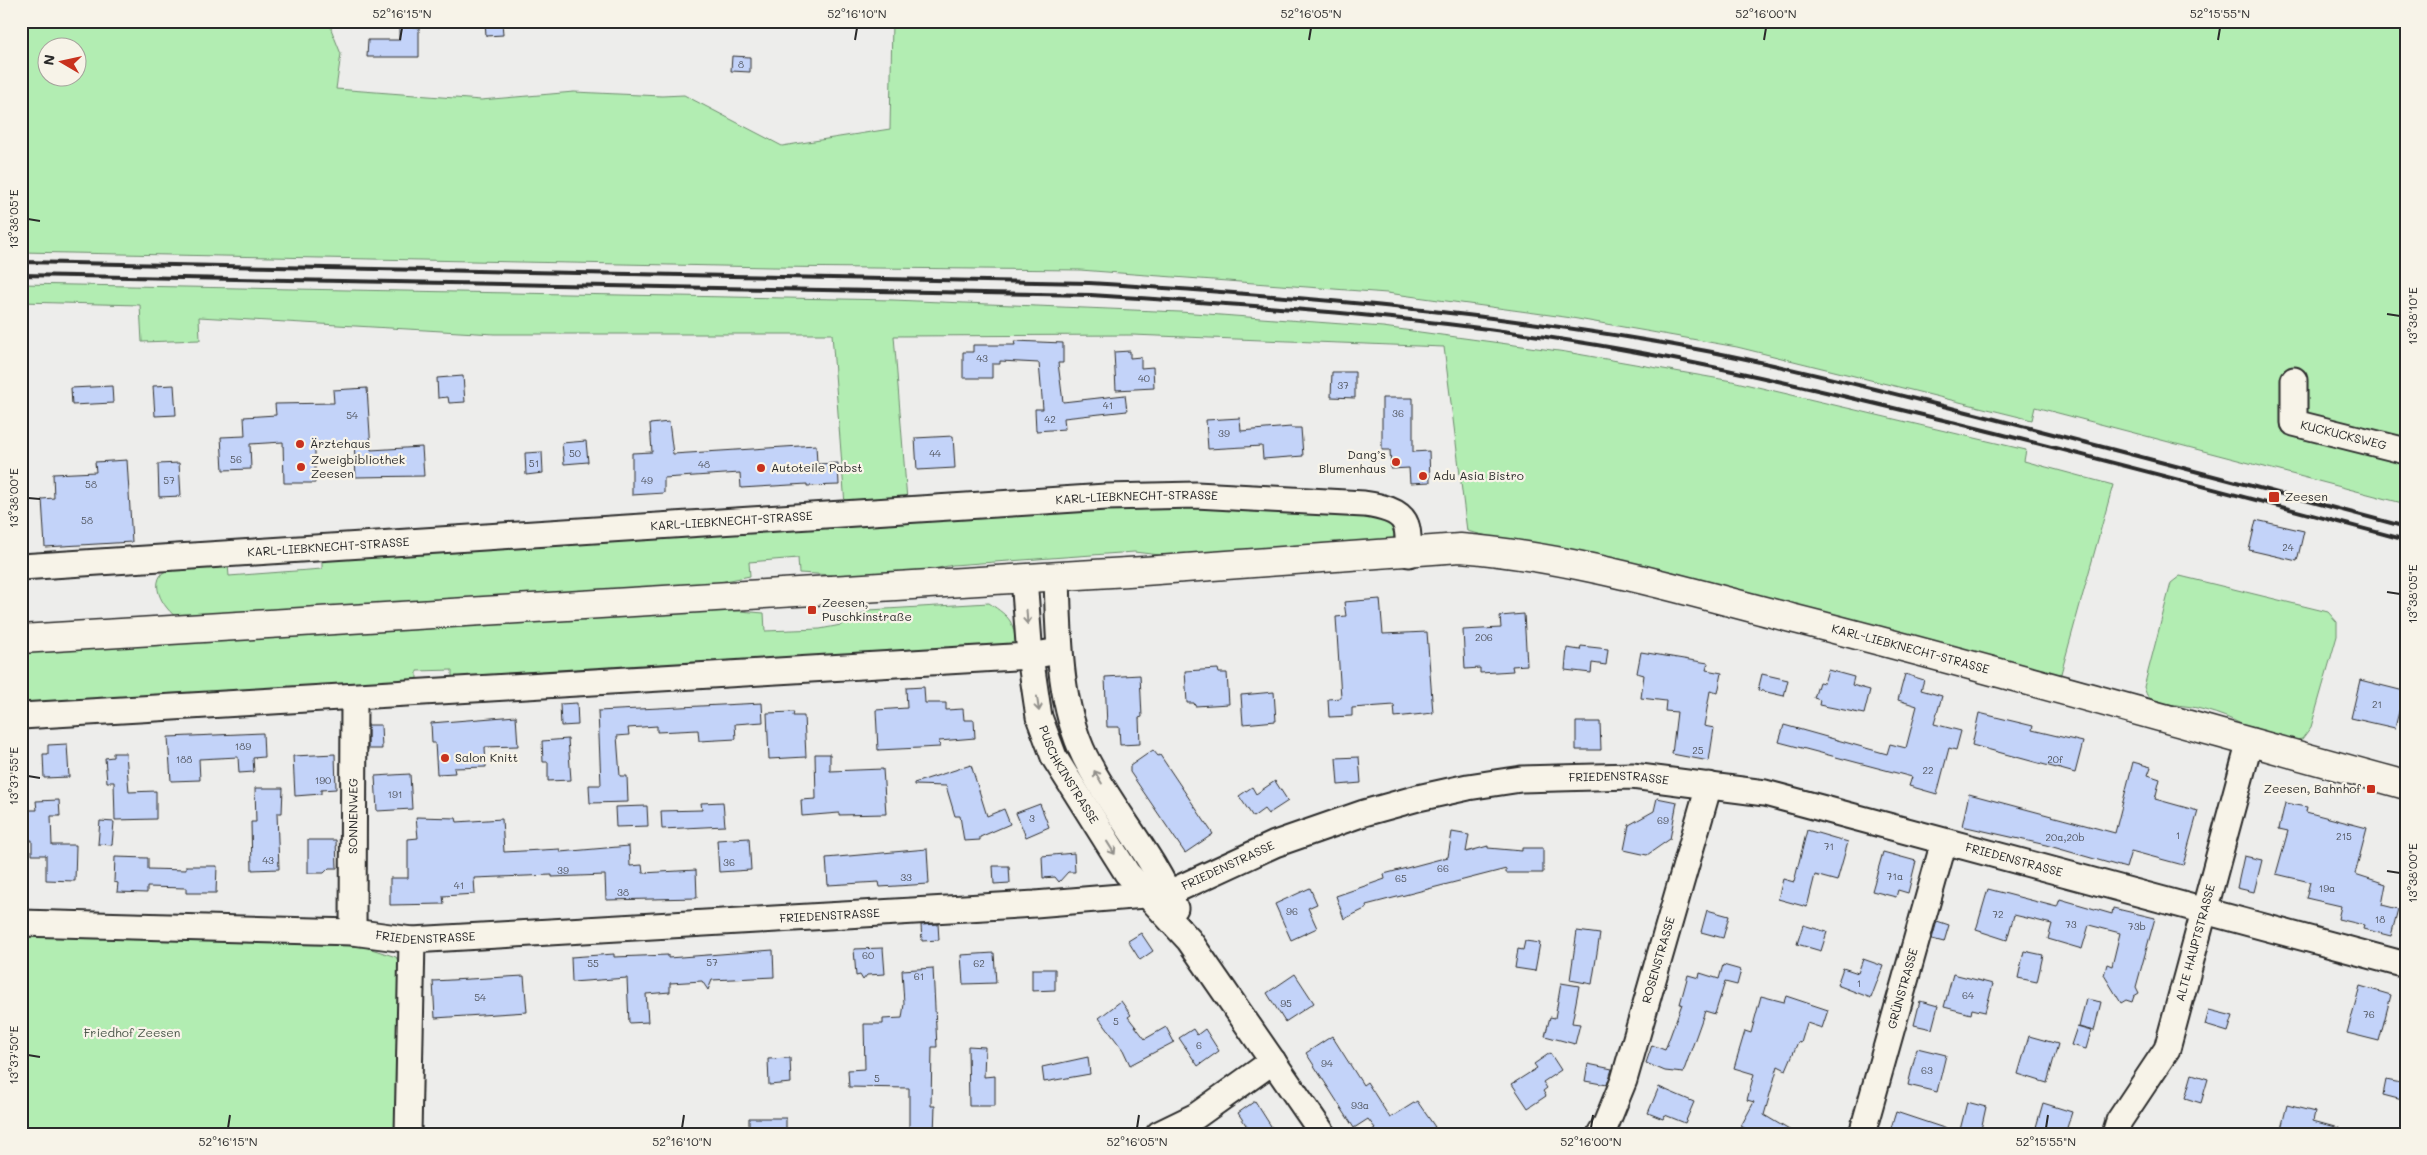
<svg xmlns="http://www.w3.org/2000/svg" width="2427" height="1155" font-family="Mali,sans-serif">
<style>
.green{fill:#b2edb2;stroke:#6e8c6e;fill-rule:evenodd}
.building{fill:#c3d3f9;stroke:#2b2b2b}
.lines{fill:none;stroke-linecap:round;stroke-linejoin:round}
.minor-casing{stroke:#2b2b2b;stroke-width:29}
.major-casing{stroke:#2b2b2b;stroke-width:31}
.minor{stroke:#f7f3e8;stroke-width:25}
.major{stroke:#f7f3e8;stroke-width:28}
.rail{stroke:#2b2b2b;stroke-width:4}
.oneway{stroke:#918f8a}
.ticks{fill:none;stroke:#2b2b2b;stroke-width:2}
.poi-dot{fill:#c8321e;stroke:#f7f3e8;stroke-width:2}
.labels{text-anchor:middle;stroke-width:4.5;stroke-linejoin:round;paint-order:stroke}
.number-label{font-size:10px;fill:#51555e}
.street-label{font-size:12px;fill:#2b2b2b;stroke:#f7f3e8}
.poi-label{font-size:12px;fill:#2b2b2b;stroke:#f7f3e8;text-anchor:start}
.park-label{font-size:12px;fill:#465246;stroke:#f7f3e8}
.neatline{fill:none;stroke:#2b2b2b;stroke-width:2}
.ticks-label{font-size:12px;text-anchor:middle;fill:#2b2b2b}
</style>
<rect width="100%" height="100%" fill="#ededeb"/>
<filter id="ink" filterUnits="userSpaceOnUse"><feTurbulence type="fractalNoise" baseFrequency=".02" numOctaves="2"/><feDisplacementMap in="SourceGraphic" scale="10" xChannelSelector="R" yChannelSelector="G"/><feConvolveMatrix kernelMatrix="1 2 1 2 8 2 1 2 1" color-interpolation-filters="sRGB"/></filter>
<g filter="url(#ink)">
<!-- green -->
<path class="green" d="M21,21H334L331,29L341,54L336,89L481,100L574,92L662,96L684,95L782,146L890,129L892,21H2406V504L2035,407L2032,420L1737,347L1572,318L1387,293L1080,270L771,267L21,252ZM48,48H78V78H48Z
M21,284L893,300L1180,312L1383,327L1566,352L1732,381L2026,450L2024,461L2113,485L2060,677L1673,572L1532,547L1467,531L1444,347L1132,335L894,336L907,500L845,505L832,334H494L199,317L200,340L142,342L140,305L21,302Z
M1102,505L1363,512L1390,523L1394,534L1393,540L1177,557L1134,552L953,565L918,572L865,577L799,573L798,558L749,562L750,576L696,587L179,619C162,608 145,579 171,567L228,565L229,576L322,569V555Z
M2180,576L2328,612L2337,622V636L2311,727L2302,739C2273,745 2258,732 2233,720C2222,715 2209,711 2197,708C2185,705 2160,705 2151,699C2146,696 2146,692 2144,687L2171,583Z
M989,603C1011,618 1014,621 1016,648L452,682V670L417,671V680L406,684L21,707V649L702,608L764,613L765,631L820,629L841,625L869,610Z
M21,932L344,940L396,957L402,968L403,1134H21Z"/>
<!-- building -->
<path class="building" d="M485,21H502L503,35L486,36Z
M399,27H419V57H367L368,40H399Z
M732,56L750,57V72L731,71Z
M1014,341L1063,343V363H1058L1063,402L1125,395L1127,411L1064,418L1065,429L1036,431L1035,409H1043L1039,363L1000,361V364H992V378H963V352H973V345H1015Z
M1130,351V358L1141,357V368L1153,367L1154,388L1116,390L1114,352Z
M1332,372H1355V398L1331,397Z
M463,376L465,402L449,403L448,397L438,398L437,378Z
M174,385L176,415L155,416L153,386Z
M112,386L113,403L72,405L71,388Z
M367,388L371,450L422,447L424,476L356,477L354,441L315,444V483H284L283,442L250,444L251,469L223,470L221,437L245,436L244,417L276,415L275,404L334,403L333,390Z
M1382,398H1413V452L1429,451L1430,482L1410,483L1409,468L1391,469L1390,450H1382Z
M1240,418L1241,431L1291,427V428H1301L1303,456L1263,459L1262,446L1208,449L1206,420Z
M669,422L673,454L816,445L817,464L838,463L839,485L807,486V484L741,488L740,473L664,478V493L632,495V453L652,452L650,424Z
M953,436L955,468L917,470L915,438Z
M586,441L588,462L564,464L562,443Z
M542,452L543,473L526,475L525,453Z
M127,460L132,542L45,547L42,499L54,498L53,474L96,472L95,462Z
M179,463L181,496L159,497L158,464Z
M2256,520L2304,531L2297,561L2249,550Z
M1380,599L1383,634L1427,632L1433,713L1395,717L1394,705L1352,708V716L1329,717L1328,699L1341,698L1336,617L1346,616L1344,602Z
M1524,614L1527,665L1512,666L1513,671L1480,673V668L1465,669L1463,630L1501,628L1500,616Z
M1581,646L1608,649L1606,665L1592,663L1591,673L1565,670L1567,648L1580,650Z
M1641,652L1708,663L1706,670L1722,673L1718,693L1710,691L1704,726L1714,728L1709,761L1672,754L1677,712L1665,711L1666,701L1641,698L1644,675L1637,673Z
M1218,669L1219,673H1227L1229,704L1195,706L1194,703H1187L1185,671Z
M1828,670L1854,677L1852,685L1870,690L1864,714L1819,705L1820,700L1814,698L1819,682L1824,683Z
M1762,674L1788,680L1784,696L1758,690Z
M1905,674L1924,680L1921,690L1942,696L1934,724L1961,731L1956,750L1949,748L1937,794L1909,786L1912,777L1779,742L1784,725L1887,754L1890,744L1906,748L1917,706L1898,700Z
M1140,675L1142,717L1139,718L1140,744L1120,745L1119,727H1107L1105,677Z
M2360,680L2404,691L2395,728L2351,718Z
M924,687L925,703H946V710L963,709L964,720H974L975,738L939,741L940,747L878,750L876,710L907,708L906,688Z
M1274,692L1276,721L1243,724L1241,695Z
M577,703L578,725L561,726L560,704Z
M762,703L763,722L735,724L736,739L699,741L698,730L657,732V726L628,728L629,735L617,736L620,776H627L628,802L590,803L589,785H601L598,711Z
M794,712L793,716H804L806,757L769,759L767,713Z
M1979,713L2033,726L2032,730L2083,742L2075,773L1972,745Z
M516,716L518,746L485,747L486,767L454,768L455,773L437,774L435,743H432L431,723Z
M1576,722H1600L1601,750H1576Z
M368,725H381L382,749H368Z
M263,733L264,757L253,758L254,772L239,773L238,757L199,759L200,780L171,781L168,737Z
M568,739L571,780L548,781V762H543L542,741Z
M67,744L69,777L44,778L43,754H48V745Z
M1153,750L1158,756L1160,755L1213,834L1185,853L1130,772V766Z
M113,753H126L129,792L156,791V819L115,820L114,782H107L105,758L113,757Z
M335,754L336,789L321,790V794L295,796L293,756Z
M815,754H830V771L883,769L886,814L839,815V813L802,816L801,800L816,799Z
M1359,757L1361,783L1338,785L1336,758Z
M2133,762L2151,767L2148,775L2160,779L2155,799L2198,811L2183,865L2131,851L2126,868L2046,845L1962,826L1969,794L2115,833Z
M971,765L987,816L1004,809L1010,824L980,837V840L964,841L960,816H955L946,786L914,785V783Z
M410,774L412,809L377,811L375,776Z
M1275,781L1288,801L1268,814L1264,809L1253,817L1239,796L1252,787L1256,794Z
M255,788H283L282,813H277L279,869L252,870L251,822H256Z
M1657,798L1677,802L1670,839L1647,855L1624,850L1629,825L1654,811Z
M59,800L60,816H51L52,845H76L75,881L46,880V855H32V840H21V810H37L36,801Z
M723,802L725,826L662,829L661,811L702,810L701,803Z
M2285,803L2307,807L2306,812L2367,828L2355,874L2386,884L2382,905L2398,909L2391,936L2363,929L2364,925L2338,919L2341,906L2306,898L2310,882L2276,874L2288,831L2279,829Z
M1040,804L1049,827L1026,837L1016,813Z
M647,806L648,826L616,827L615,807Z
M416,817L456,818L457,822L502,819L504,852L560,849V852L629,846L630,866L642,865L643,873L696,870L697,898L606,900L605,875L552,877V875L474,878L475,894L443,896L444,904L390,905V878H408V839L418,838Z
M100,821L114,822L112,845L98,844Z
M1807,830L1848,842L1837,881L1815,875L1807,907L1778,899L1783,879L1794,882Z
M1452,832L1469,835L1466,852L1488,846V848L1522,851V848H1543V873H1506V869L1366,905L1367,908L1344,919L1336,896L1385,879L1384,874L1448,857Z
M749,838L751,870L719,872L717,840Z
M308,840H336L337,868H329L324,873H308Z
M927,849L929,884L880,887L879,882L828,885L826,858Z
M1883,852L1916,861L1908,893L1898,890L1896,897L1872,891Z
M1074,853L1075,872H1068L1059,882L1055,877L1043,878L1042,856Z
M2244,856L2262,860L2254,892L2237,888Z
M115,857L148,858V869L186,870V866H217L216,893H186V888L147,887V893L117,892L118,883L114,882Z
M993,866H1009L1010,883L994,884Z
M1310,888L1317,904L1308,908L1317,928L1291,940L1275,904Z
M1988,889L2057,907L2060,899L2112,914L2113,908L2155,918L2136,987L2139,993L2134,996L2132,1002L2126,1000L2121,1003L2104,975L2107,964L2112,966L2120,933L2089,925L2082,949L2048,939L2052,924L2014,915L2007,940L1976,930Z
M1707,910L1729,916L1723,938L1701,932Z
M1937,921L1949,925L1944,942L1932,939Z
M938,924L939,940L922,941L921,925Z
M1803,925L1827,932L1821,951L1797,944Z
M1577,931L1600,934L1592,984L1570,980Z
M1141,933L1153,951L1140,960L1128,941Z
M1525,941L1540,943L1535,971L1515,968L1518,949L1523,950Z
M883,948L885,974L867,975L863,980L860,975L856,976L854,949Z
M773,950L774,977L712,980L708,990L702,981L670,983V992L646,994L648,1022L629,1023L627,978L572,982L571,957L614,954V957L668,955V958Z
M2024,951L2043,955L2037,982L2018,978Z
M994,953L996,983L963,984L961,955Z
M1863,959L1883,966L1871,998L1837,985L1843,968L1858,973Z
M1723,965L1741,970L1737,985L1725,982L1715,1014L1705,1011L1683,1073L1665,1071L1646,1063L1652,1045L1665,1050L1682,1004H1680L1688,975L1699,978L1700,973L1719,979Z
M933,968L937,1047H932L931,1106H935L934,1134H909V1088L849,1087L848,1070L865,1069L864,1024H883V1019L902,1018L904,1004L902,970Z
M1032,969H1055V990L1032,991Z
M1295,974L1314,1003L1285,1022L1267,993Z
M1953,974L1993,984L1985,1012L1972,1009L1971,1014L1944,1007Z
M524,976L527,1012L435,1018L433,981Z
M1561,983L1579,986L1572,1023L1580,1024L1575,1044L1545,1036L1550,1017L1555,1018Z
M2360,986L2391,995L2379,1041L2347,1033Z
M1761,996L1784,1002L1786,996L1828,1010L1822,1028L1807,1023L1801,1043L1798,1042L1786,1070L1778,1066L1764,1115L1796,1134H1754L1741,1126L1754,1102L1747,1100L1754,1074L1734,1068L1745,1031L1751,1033Z
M2086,999L2101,1002L2094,1031L2079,1027Z
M1121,1001L1131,1015L1128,1017L1145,1039L1166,1027L1174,1042L1130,1065L1123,1050L1099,1018Z
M1920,1001L1938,1006L1932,1029L1914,1025Z
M2209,1010L2233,1016L2228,1032L2205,1025Z
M2077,1027L2091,1031L2086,1049L2071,1045Z
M1193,1029L1197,1035L1205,1029L1219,1051L1198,1066L1179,1038Z
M1332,1036L1363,1085L1367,1082L1390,1118L1417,1101L1435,1127L1424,1134H1367L1375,1128L1368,1119L1354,1128L1306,1053Z
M2029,1036L2058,1044L2047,1083L2018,1074Z
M968,1046L985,1047L984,1077L995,1076V1106H969Z
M1917,1048L1946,1055L1937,1092L1908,1085Z
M1550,1053L1561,1070L1543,1082L1547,1088L1543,1091L1546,1096L1528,1108L1512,1084L1537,1068L1534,1064Z
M1088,1057L1090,1074L1044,1082L1042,1067Z
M790,1058L791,1083L769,1085L768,1059Z
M1588,1064L1612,1069L1607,1085L1585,1081Z
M2192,1074L2208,1079L2201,1103L2185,1098Z
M2386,1080L2406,1084V1101L2383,1095Z
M1659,1087L1694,1102L1685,1123L1665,1115L1663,1119L1648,1113Z
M1255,1101L1276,1134H1252L1238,1113Z
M1967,1102L1986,1107L1980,1134H1959Z
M2043,1103L2072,1112L2065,1134H2034Z
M2287,1105L2315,1112L2313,1121L2342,1129L2341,1134H2300L2281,1129Z
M1896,1112L1953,1131L1952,1134H1889Z
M749,1118H786V1134H749Z"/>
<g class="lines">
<!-- minor casing -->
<g class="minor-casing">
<g id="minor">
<path id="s1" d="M2294,380V423L2406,451"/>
<path id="s2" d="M21,567L1106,497L1196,495L1364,504C1378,506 1401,510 1406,525C1409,533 1408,545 1409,554"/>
<path d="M1057,577C1059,637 1058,701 1085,757C1111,809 1152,853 1175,908"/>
<path id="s3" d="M1024,578L1030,656L1039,717L1054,757L1127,873L1189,940L1323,1134"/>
<path d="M21,716C358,698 694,677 1030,656L1059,651"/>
<path id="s4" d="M21,923L353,932L412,940L1035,904L1169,893L1275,844L1364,813L1418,798L1468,787L1521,779L1632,776L1765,793L2406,965"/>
<path id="s5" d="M353,932L354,699"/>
<path d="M408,1134L412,940"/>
<path d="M1159,1134L1196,1116L1273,1061"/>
<path id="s6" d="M1600,1134L1606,1124L1624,1080L1709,785"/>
<path id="s7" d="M1862,1134L1944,842"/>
<path id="s8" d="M2115,1134L2119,1121L2167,1049L2250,741"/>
</g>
</g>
<!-- major casing -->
<g class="major-casing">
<g id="major">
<path id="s9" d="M21,639L1144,571L1460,548C1573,557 1682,590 1791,618C1997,670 2201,729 2406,785"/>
</g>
</g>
<!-- minor -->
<use href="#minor" class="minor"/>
<!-- major -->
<use href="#major" class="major"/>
<!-- rail -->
<path class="rail" d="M21,262L1089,283C1298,296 1506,313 1712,352C1794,368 1875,389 1955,409C2106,447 2256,487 2406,527
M21,275L1091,295C1268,306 1445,318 1620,349C1733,369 1844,396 1956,423C2106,460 2256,500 2406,540"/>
</g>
<!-- one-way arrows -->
<defs><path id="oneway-shaft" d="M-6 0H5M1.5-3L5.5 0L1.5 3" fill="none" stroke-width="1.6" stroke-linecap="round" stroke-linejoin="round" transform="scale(1.25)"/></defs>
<g class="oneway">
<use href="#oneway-shaft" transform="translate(1027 617) rotate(86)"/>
<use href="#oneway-shaft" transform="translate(1038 704) rotate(82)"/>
<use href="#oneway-shaft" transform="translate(1098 777) rotate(-121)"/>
<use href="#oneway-shaft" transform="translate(1111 848) rotate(58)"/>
</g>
</g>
<!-- ticks -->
<path class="ticks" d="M400,40L402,28M855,40L857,28M1309,40L1311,28M1764,40L1766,28M2218,40L2220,28M28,219L40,221M2387,314L2400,316M28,498L40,499M2387,592L2400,594M28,776L40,778M2387,871L2400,873M28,1055L40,1057M228,1128L230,1115M682,1128L684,1115M1137,1128L1139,1115M1591,1128L1593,1115M2046,1128L2048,1115"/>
<!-- markers -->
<g class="poi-dot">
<circle cx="300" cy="444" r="5"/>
<circle cx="1396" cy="462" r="5"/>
<circle cx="301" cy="467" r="5"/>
<circle cx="761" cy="468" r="5"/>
<circle cx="1423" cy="476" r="5"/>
<rect x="2268" y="491" width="12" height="12" rx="2.5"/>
<rect x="807" y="605" width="10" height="10" rx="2.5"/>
<circle cx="445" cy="758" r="5"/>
<rect x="2366" y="784" width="10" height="10" rx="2.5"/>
</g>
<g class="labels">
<!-- number labels -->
<g class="number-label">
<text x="741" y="68">8</text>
<text x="982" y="362">43</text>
<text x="1144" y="382">40</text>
<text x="1343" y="389">37</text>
<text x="1108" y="409">41</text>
<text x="1398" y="417">36</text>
<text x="352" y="419">54</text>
<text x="1050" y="423">42</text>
<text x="1224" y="437">39</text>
<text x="575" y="457">50</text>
<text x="935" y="457">44</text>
<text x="236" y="463">56</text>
<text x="534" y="467">51</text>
<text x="704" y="468">48</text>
<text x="169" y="484">57</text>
<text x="647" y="484">49</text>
<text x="91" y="488">58</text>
<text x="87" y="524">58</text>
<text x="2288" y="551">24</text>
<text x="1484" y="641">206</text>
<text x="2377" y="708">21</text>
<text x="243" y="750">189</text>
<text x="1698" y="754">25</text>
<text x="184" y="763">188</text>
<text x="2055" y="763">20f</text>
<text x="1928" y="774">22</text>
<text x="323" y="784">190</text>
<text x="395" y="798">191</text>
<text x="1032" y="822">3</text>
<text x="1663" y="824">69</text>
<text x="2178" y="839">1</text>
<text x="2344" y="840">215</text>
<text x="2065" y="841">20a,20b</text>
<text x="1829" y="850">71</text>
<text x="268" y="864">43</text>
<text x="729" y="866">36</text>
<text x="1443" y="872">66</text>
<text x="563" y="874">39</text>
<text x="1895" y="880">71a</text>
<text x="906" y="881">33</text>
<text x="1401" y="882">65</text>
<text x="459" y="889">41</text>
<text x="2327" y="892">19a</text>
<text x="623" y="896">38</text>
<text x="1292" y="915">96</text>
<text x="1998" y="918">72</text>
<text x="2380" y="923">18</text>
<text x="2071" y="928">73</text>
<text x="2137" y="930">73b</text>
<text x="868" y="959">60</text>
<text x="712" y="966">57</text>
<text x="593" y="967">55</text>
<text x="979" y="967">62</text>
<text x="919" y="980">61</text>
<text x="1859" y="987">1</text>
<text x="1968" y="999">64</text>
<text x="480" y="1001">54</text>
<text x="1286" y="1007">95</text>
<text x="2369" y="1018">76</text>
<text x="1116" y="1025">5</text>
<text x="1199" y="1049">6</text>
<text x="1327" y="1067">94</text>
<text x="1927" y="1074">63</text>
<text x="877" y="1082">5</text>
<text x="1360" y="1109">93a</text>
</g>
<!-- street labels -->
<g class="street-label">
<text dy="4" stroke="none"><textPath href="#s1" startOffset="94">KUCKUCKSWEG</textPath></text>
<text dy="4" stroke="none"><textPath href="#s2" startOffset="1118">KARL-LIEBKNECHT-STRASSE</textPath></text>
<text dy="4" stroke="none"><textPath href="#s2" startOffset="712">KARL-LIEBKNECHT-STRASSE</textPath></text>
<text dy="4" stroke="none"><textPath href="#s2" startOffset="308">KARL-LIEBKNECHT-STRASSE</textPath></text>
<text dy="4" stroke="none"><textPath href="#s9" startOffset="1904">KARL-LIEBKNECHT-STRASSE</textPath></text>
<text dy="4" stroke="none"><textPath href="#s3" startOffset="205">PUSCHKINSTRASSE</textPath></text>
<text dy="4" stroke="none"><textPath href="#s4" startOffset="1620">FRIEDENSTRASSE</textPath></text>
<text dy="4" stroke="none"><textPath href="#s5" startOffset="116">SONNENWEG</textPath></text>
<text dy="4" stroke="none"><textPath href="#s4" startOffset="2025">FRIEDENSTRASSE</textPath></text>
<text dy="4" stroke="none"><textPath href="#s4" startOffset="1215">FRIEDENSTRASSE</textPath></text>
<text dy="4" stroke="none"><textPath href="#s4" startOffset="810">FRIEDENSTRASSE</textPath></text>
<text dy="4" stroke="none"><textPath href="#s4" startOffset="405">FRIEDENSTRASSE</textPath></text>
<text dy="4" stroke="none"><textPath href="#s8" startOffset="210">ALTE HAUPTSTRASSE</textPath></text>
<text dy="4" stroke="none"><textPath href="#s6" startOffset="184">ROSENSTRASSE</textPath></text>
<text dy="4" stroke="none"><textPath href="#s7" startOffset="151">GRÜNSTRASSE</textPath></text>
</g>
<!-- poi labels -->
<g class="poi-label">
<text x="310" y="448">Ärztehaus</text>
<text x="1386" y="459" text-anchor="end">Dang‘s<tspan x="1386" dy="14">Blumenhaus</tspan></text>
<text x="311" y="464">Zweigbibliothek<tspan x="311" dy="14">Zeesen</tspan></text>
<text x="771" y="472">Autoteile Pabst</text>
<text x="1433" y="480">Adu Asia Bistro</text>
<text x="2285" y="501">Zeesen</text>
<text x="822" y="607">Zeesen,<tspan x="822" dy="14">Puschkinstraße</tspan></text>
<text x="455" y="762">Salon Knitt</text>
<text x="2361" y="793" text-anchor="end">Zeesen, Bahnhof</text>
</g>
<!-- park labels -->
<g class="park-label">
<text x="132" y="1037">Friedhof Zeesen</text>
</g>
</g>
<!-- margin -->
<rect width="2427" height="1155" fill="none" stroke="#f7f3e8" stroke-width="55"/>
<!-- north arrow -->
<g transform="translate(62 62) rotate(279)"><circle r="24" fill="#f7f3e8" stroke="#a5a39c"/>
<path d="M0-4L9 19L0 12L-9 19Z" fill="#c8321e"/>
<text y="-8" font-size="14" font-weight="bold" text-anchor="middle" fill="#2b2b2b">N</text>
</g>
<rect x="28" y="28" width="2372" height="1100" class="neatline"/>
<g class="ticks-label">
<text x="402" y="18">52°16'15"N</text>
<text x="857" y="18">52°16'10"N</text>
<text x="1311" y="18">52°16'05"N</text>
<text x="1766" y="18">52°16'00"N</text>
<text x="2220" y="18">52°15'55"N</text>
<text transform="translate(14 219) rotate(-90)" y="4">13°38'05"E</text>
<text transform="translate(2413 316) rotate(-90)" y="4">13°38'10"E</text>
<text transform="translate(14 498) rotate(-90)" y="4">13°38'00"E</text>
<text transform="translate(2413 594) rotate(-90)" y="4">13°38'05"E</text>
<text transform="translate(14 776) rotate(-90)" y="4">13°37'55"E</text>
<text transform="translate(2413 873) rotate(-90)" y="4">13°38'00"E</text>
<text transform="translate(14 1055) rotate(-90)" y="4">13°37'50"E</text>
<text x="228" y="1146">52°16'15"N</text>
<text x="682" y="1146">52°16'10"N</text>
<text x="1137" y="1146">52°16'05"N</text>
<text x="1591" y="1146">52°16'00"N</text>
<text x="2046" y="1146">52°15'55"N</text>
</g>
</svg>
